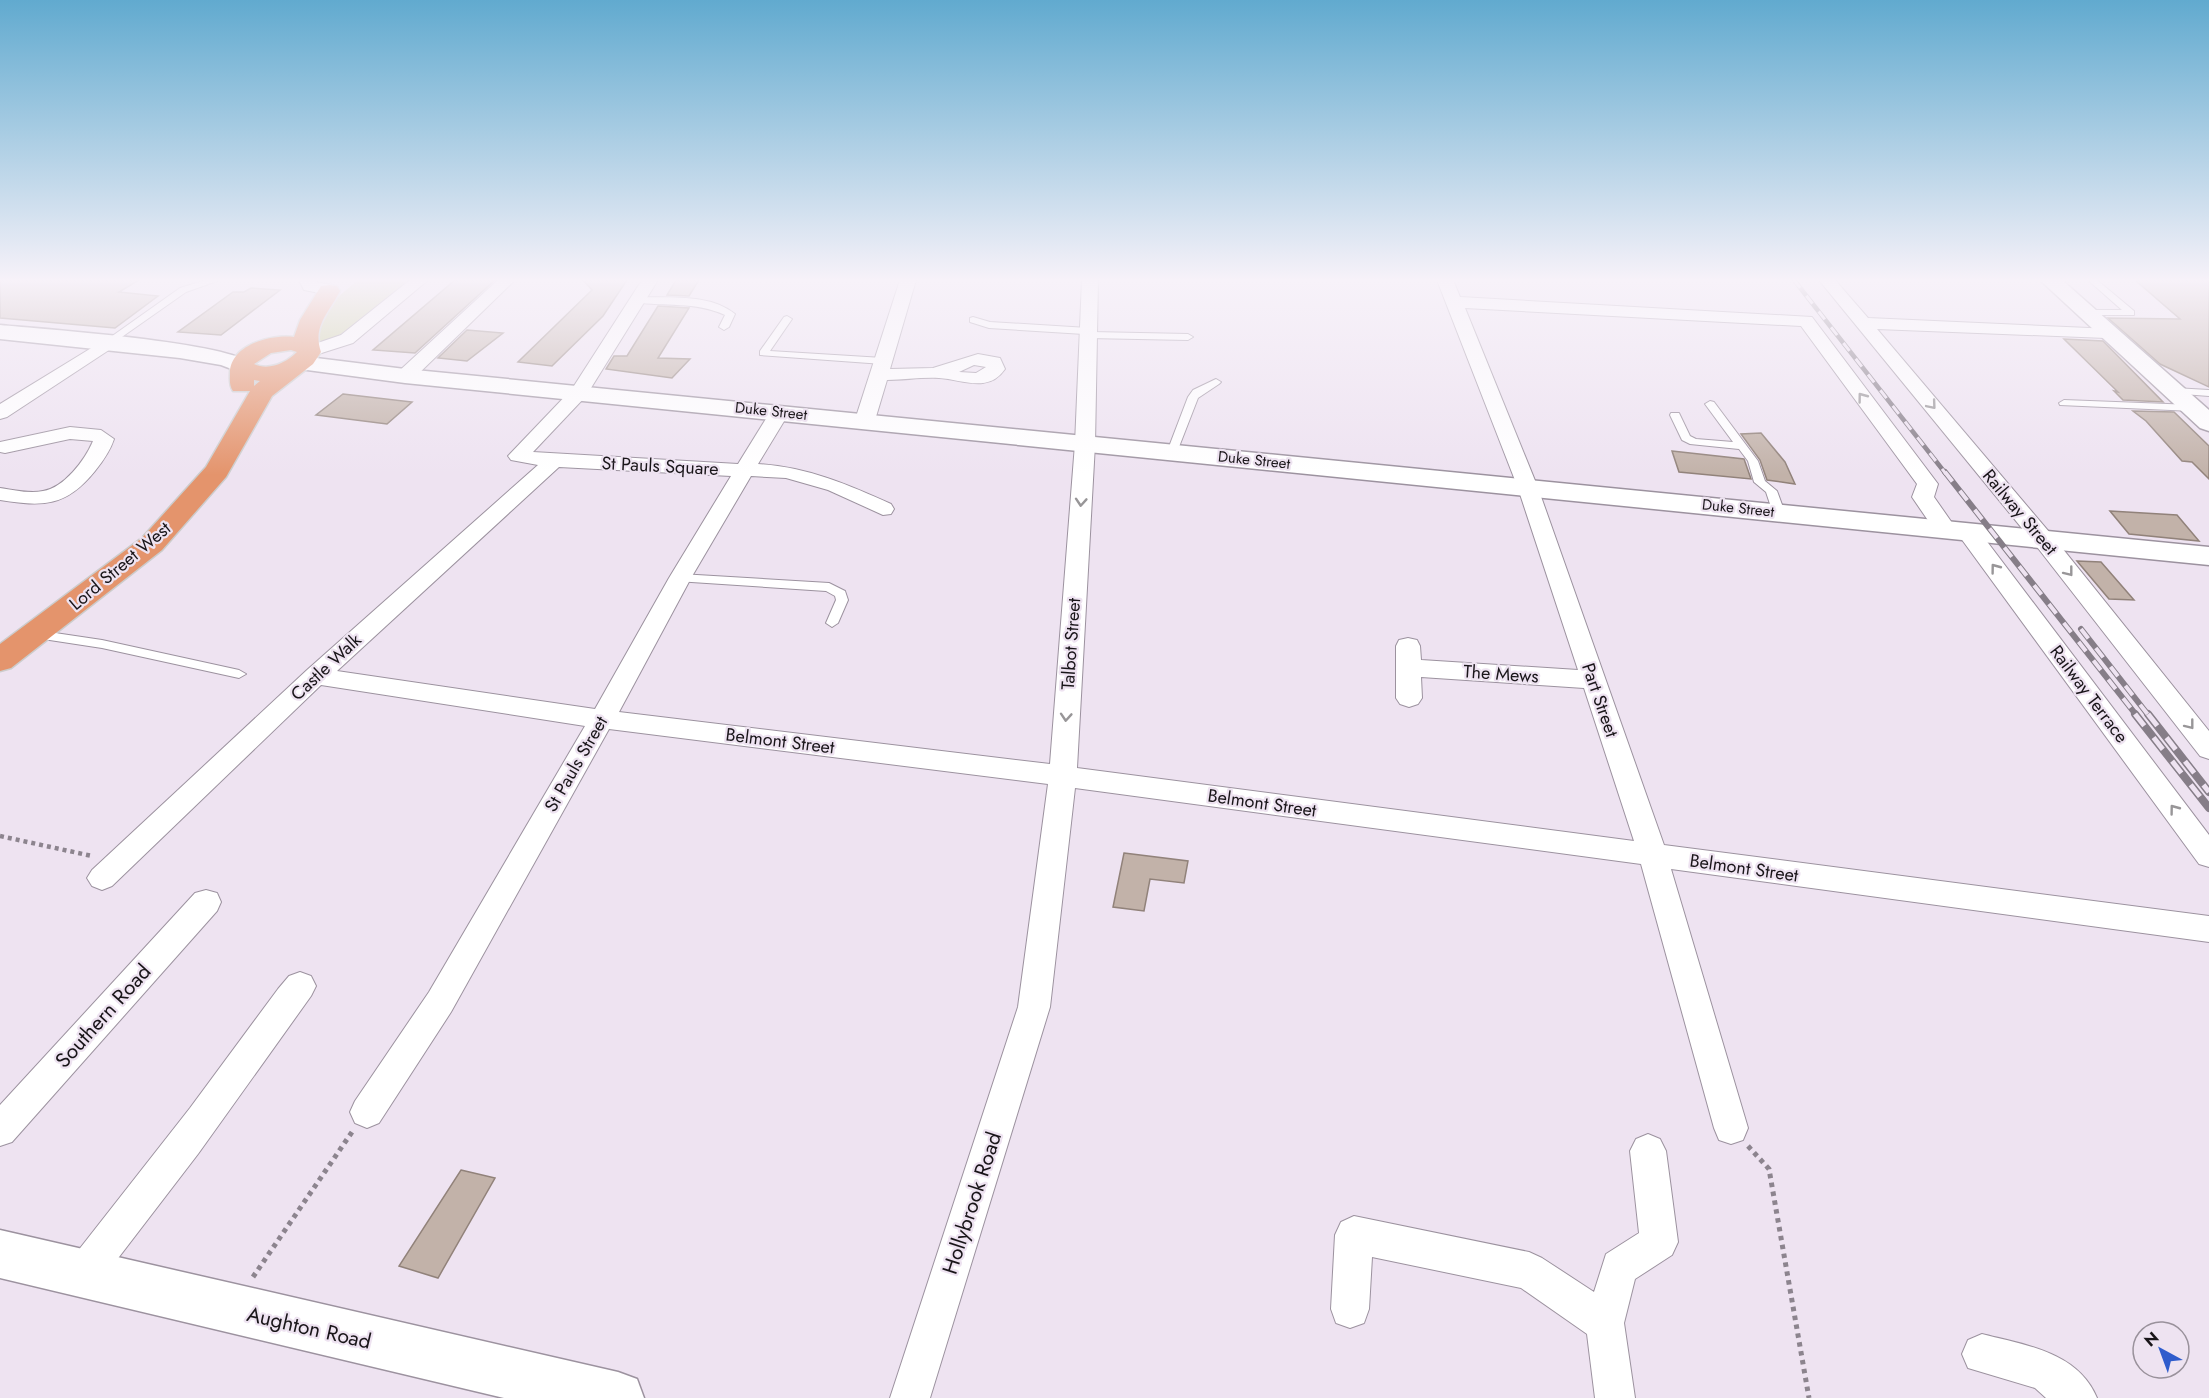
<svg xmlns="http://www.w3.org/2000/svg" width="2209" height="1398" font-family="Jost,sans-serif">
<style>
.green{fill:#cad09e}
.building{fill:#c2b2a9;stroke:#91827a;stroke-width:1.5}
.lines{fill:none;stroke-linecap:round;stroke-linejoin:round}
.service-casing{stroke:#9c929f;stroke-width:2}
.minor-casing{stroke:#9c929f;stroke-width:2}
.tertiary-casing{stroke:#9c929f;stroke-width:3}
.secondary-casing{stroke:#9c929f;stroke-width:3}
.trunk-casing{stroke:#ccc;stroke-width:3}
.path-far1{stroke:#8c848e;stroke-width:4.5;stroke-dasharray:4 4;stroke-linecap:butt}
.path{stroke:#8c848e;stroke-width:5;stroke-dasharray:4.5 4.5;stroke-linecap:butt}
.service{fill:#fff;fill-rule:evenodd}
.minor{fill:#fff;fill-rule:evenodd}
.tertiary{fill:#fff;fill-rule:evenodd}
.secondary{fill:#fff;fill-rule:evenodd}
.trunk{fill:#e4946c;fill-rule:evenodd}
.rail-far2-casing{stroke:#867e88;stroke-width:4.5}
.rail-far1-casing{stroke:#867e88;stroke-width:6}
.rail-casing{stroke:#867e88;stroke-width:8}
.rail-far2{stroke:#eee3f1;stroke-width:3;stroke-dasharray:10;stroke-linecap:butt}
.rail-far1{stroke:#eee3f1;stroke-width:4;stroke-dasharray:12;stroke-linecap:butt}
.rail{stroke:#eee3f1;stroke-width:5;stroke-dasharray:15;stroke-linecap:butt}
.oneway{stroke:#989698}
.labels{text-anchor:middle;stroke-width:4.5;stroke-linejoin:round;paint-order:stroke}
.far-street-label{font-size:15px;fill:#191519;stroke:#eee3f1}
.street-label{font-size:18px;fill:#191519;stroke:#eee3f1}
.near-street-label{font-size:21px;fill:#191519;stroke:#eee3f1}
</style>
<rect width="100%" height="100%" fill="#eee3f1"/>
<!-- green -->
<path class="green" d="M358,280H410C385,299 348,338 318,343L315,324L333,301Z"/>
<!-- building -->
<path class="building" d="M0,280H139L119,292L158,296L115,328L0,318Z
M455,280H495L415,353L373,350Z
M583,280H627L603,316L552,366L518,362L592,290Z
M676,280H699L689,296L667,295Z
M2135,280H2209V387L2160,364L2108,318L2180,319Z
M251,288L280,290L221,335L178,332L233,292H244Z
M658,306L689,308L658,358L690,359L672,378L606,369L614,356H627Z
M467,330L503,333L467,361L438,358Z
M2064,339L2103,341L2163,402L2123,400L2114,391L2118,392Z
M343,394L412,402L387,424L316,415Z
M2133,411L2174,412L2209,446V479L2192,462L2182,461L2146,421Z
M1761,433L1785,462L1795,484L1767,480L1760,460L1741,434Z
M1672,451L1744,459L1751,479L1679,472Z
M2110,511L2177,515L2199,541L2129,534Z
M2077,561L2101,562L2134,600L2109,599Z
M1124,853L1188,861L1184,883L1150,879L1144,911L1113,907Z
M461,1170L495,1178L438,1278L399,1266Z"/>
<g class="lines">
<!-- service casing -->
<g class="service-casing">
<path id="service" d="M206,280H220L186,292L109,346L101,344L180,288Z
M2088,280H2097L2134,311V315H2082L2080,313L2085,310H2122Z
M637,297C667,298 710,293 735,314L729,327L724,330L719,327L725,315C695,301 665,307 634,302L633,300Z
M787,316L792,319L770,351L883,358L888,361L883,364L760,355V351L784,317Z
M973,317L990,322L1088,328L1091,329L1092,332L1188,334L1193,337L1188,340L1088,338L1085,337L1084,334L989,328L970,322V318Z
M1216,379L1221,382L1219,384L1198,398L1177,452L1176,454H1168L1167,452L1188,397L1193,390Z
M2174,388L2209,390V396L2170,393L2169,391Z
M2064,400L2193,405L2198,408L2193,411L2060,405L2059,403Z
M1710,401L1714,402L1758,461L1765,481L1777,491L1785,513L1783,515H1775L1773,513L1766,492L1754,482L1748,461L1739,449L1690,444L1682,440L1670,415L1671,413H1679L1690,436L1696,439L1733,442L1705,404Z
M680,574L829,583L845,591L848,600L838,623L832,627L826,623L836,600L835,596L826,591L676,581L674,578L676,575Z
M35,630L102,640L239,670L246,674L239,678L102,648L30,637L29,634Z"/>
</g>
<!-- minor casing -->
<g class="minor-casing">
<path id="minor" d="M299,280H315L316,282L336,286L338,290L330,295L304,290Z
M410,280H428L353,343L309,357L300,352L303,348L341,335Z
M498,280H515L412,380H398L396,376L398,372Z
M642,280H658L586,396L533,452L738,464L772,409L779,407L789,413L758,464C807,467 847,484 891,504L894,509L891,514L883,515L828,490L786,478L751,476L691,578L619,712L1050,764L1075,444L1082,280H1098L1095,444L1077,768L1634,841L1584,688L1421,677L1422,698L1418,704L1409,707L1400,704L1396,698V646L1399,640L1408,638L1417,640L1420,646L1421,660L1578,670L1518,488L1437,280H1453L1460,297L1812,317L1938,484L1934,497L1957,530L1954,535H1938L1912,497L1917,484L1801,326L1465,308L1538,488L1664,845L2209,916V942L1671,869L1748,1128L1743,1140L1731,1144L1719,1140L1714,1128L1641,864L1075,788L1050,1007L930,1398H890L1018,1007L1048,784L609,729L451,1012L379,1123L367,1128L355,1123L350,1112L355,1101L429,992L585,726L321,685L112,886L102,890L92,886L87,878L92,870L307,670L538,465L511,460L508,456L572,389ZM559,467L731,476L669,578L595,709L337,671Z
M900,280H916L890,369L933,368L978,354L1000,358L1005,369C988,394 961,379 939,378C922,377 904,380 887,380L875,420L865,426L858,424L855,420ZM974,365L986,367L976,373L959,372Z
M1819,280H1835L1868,318L2112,329L2115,333L2106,338L1877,329L2050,533L2209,731V759L2200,756L2034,543Z
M106,339L112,340L115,344L112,348L7,417L0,419V404Z
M70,427L101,430L114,439C110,451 103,461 95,471C66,507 43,507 0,500V488C14,490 29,494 43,491C64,488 85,460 93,441L70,439L5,453L0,452V442Z
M1968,525L1976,527L2209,835V867L2199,864L1960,537L1957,532L1960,527Z
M206,890L217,893L221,902L217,911L12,1142L0,1146V1105L195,893Z
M300,972L311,976L316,986L311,996L198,1154L96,1287L83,1293L70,1287L64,1274L70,1261L190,1108L278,989L289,976Z
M1648,1134L1660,1139L1666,1151L1678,1242L1672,1255L1635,1279L1624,1323L1635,1398H1595L1587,1334L1521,1288L1372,1257L1369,1309L1364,1323L1350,1328L1336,1323L1331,1309L1335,1235L1341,1222L1354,1216L1529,1252L1542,1258L1594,1292L1606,1254L1639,1233L1630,1151L1636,1139Z
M1982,1334C2025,1345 2078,1352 2097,1398H2046L2035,1388L1968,1368L1962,1354L1968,1340Z"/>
</g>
<!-- tertiary casing -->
<g class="tertiary-casing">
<path id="tertiary" d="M2040,280H2062L2209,410V431L2200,428Z
M0,325C39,329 237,342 254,366L250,371L242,373L221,365L180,358L0,339Z
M300,356L405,369L2209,547V565L405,383L292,368L288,363L292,358Z"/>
</g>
<!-- secondary casing -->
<g class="secondary-casing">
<path id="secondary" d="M0,1230L618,1372L637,1379L644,1398H504L0,1278Z"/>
</g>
<!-- trunk casing -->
<g class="trunk-casing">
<path id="trunk" d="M329,285L337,286L340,291C329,313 312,326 321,352L313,364L272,396L226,477L162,550L11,668L0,671V644L142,538L206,467L250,391H233C229,385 230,380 230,373C230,345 271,334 294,337L300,320L318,291L321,286ZM291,350L297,352C286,363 269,371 254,364L271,353ZM254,380L260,381L254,386Z"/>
</g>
<!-- path-far1 -->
<path class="path-far1" d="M0,836L92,856"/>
<!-- path -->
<path class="path" d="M1748,1146L1769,1169L1809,1398
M253,1277L352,1132"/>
<!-- service -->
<use href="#service" class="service"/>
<!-- minor -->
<use href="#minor" class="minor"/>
<!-- tertiary -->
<use href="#tertiary" class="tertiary"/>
<!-- secondary -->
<use href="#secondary" class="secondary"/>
<!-- trunk -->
<use href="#trunk" class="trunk"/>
<!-- rail-far2 casing -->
<g class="rail-far2-casing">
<path id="rail-far2" d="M1794,280L1946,474"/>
</g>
<!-- rail-far1 casing -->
<g class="rail-far1-casing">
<path id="rail-far1" d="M1945,472L2137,716
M2081,629L2149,716"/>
</g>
<!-- rail casing -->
<g class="rail-casing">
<path id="rail" d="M2135,714L2209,808
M2148,714L2209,792"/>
</g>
<!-- rail-far2 -->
<use href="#rail-far2" class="rail-far2"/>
<!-- rail-far1 -->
<use href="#rail-far1" class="rail-far1"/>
<!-- rail -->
<use href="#rail" class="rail"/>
</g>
<!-- one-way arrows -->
<defs><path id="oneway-chevron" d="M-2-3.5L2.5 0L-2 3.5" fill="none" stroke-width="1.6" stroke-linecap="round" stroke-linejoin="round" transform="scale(1.5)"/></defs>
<g class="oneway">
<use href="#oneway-chevron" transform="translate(1862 397) rotate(-127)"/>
<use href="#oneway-chevron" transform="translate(1932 405) rotate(50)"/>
<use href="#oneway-chevron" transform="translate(1081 502) rotate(94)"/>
<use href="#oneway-chevron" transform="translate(1995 568) rotate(-127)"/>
<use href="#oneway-chevron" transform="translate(2069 572) rotate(52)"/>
<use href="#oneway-chevron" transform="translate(1066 717) rotate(94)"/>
<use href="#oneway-chevron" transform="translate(2190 725) rotate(52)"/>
<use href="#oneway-chevron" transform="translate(2174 809) rotate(-127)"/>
</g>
<!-- sky -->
<linearGradient id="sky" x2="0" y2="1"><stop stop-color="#61aacf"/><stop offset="0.59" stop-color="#f7f2f9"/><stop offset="1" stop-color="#f7f2f9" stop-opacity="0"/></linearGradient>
<rect width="2209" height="475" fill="url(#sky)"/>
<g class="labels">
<!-- far-street labels -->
<g class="far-street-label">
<text transform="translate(771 411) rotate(6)" y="5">Duke Street</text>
<text transform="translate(1254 460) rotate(6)" y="5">Duke Street</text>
<text transform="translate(1738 508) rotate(6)" y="5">Duke Street</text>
</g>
<!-- street labels -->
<g class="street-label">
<text transform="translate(660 466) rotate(3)" y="6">St Pauls Square</text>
<text transform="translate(2020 512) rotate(50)" y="6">Railway Street</text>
<text transform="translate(120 566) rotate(-40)" y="6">Lord Street West</text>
<text transform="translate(1071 644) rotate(-86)" y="6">Talbot Street</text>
<text transform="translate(326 667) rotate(-43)" y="6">Castle Walk</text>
<text transform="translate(1501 674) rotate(4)" y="6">The Mews</text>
<text transform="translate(2089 694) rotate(53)" y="6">Railway Terrace</text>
<text transform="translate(1600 700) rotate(71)" y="6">Part Street</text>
<text transform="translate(780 741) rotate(7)" y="6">Belmont Street</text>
<text transform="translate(576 764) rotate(-60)" y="6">St Pauls Street</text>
<text transform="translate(1262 803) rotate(8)" y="6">Belmont Street</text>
<text transform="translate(1744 868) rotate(8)" y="6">Belmont Street</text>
</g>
<!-- near-street labels -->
<g class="near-street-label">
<text transform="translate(103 1016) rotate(-48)" y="7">Southern Road</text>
<text transform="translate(972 1203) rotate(-72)" y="7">Hollybrook Road</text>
<text transform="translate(309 1328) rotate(13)" y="7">Aughton Road</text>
</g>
</g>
<!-- north arrow -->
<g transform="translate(2161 1350) rotate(319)"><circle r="28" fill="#eee3f1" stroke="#99919b" stroke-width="1.5"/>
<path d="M0-4.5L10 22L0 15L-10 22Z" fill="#2f5ccc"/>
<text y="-9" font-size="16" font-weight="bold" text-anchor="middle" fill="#191519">N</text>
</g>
</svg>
